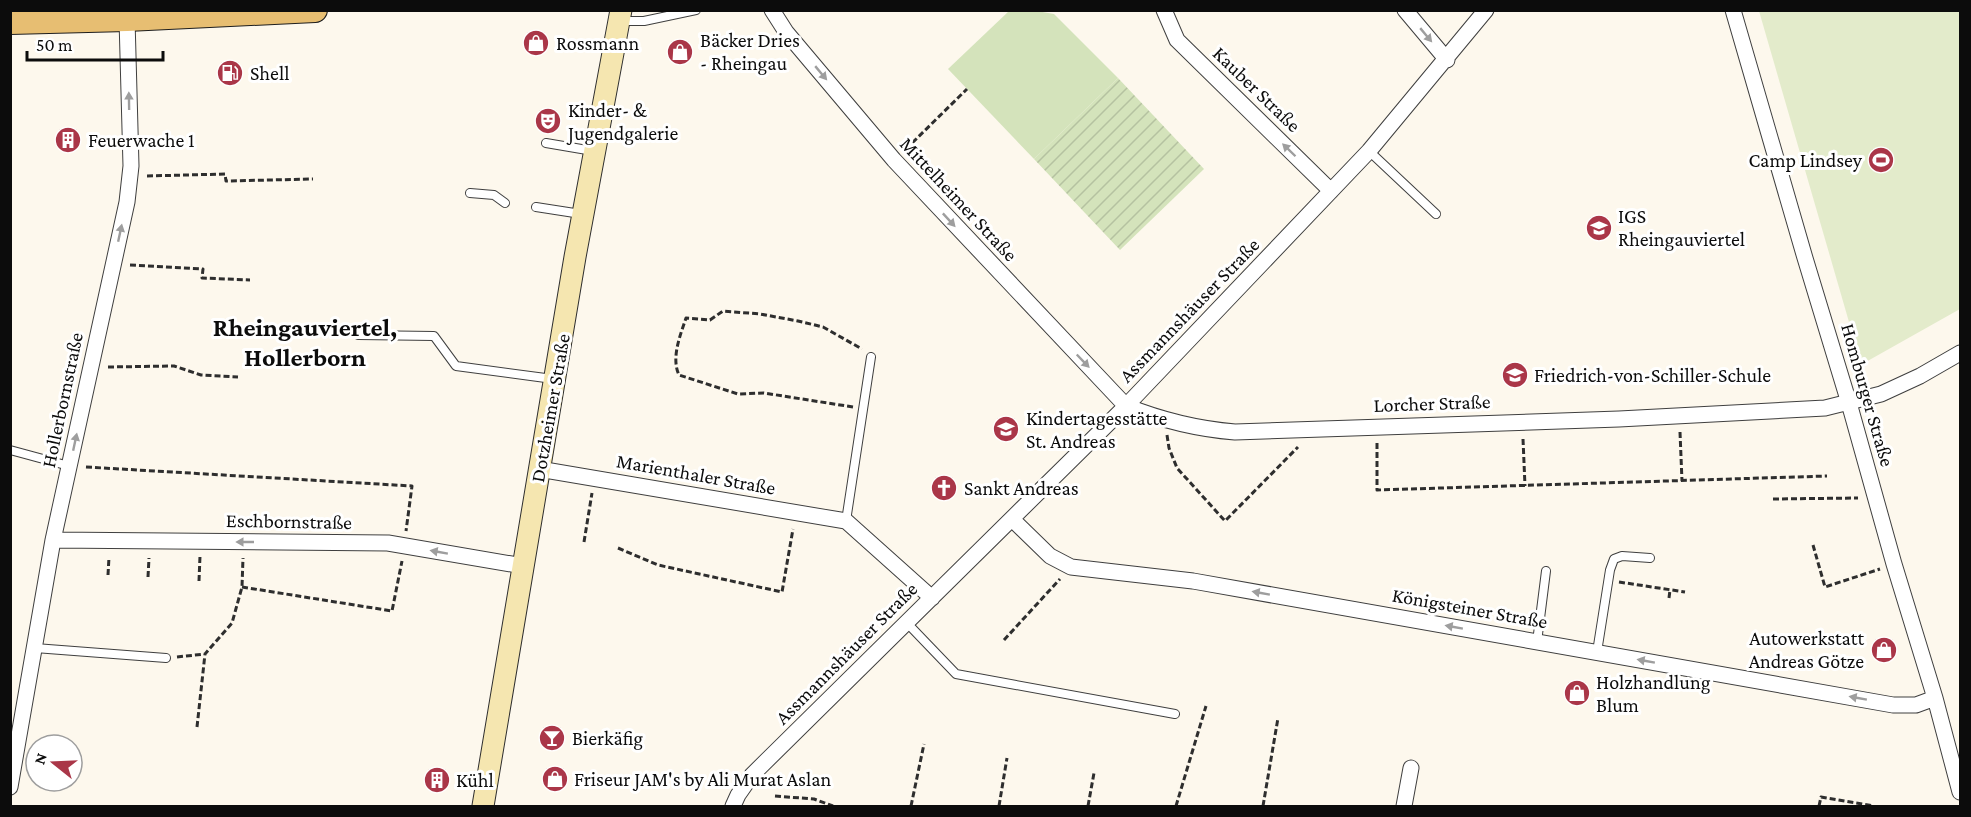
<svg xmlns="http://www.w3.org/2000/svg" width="1971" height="817" font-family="'Crimson Pro',serif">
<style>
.park{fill:#d4e3bb}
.garden{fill:url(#garden-furrows)}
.pitch{fill:#e3ebcb}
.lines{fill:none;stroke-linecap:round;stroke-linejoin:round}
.lane-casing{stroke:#3f3f3f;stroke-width:10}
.street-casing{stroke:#3f3f3f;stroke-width:17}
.secondary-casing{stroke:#2e2e2e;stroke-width:23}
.primary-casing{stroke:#1d1d1d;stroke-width:26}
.path{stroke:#2e2e2e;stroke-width:3;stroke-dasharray:6 3;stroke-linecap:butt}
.lane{stroke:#fff;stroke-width:8}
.street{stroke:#fff;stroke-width:15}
.secondary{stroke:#f5e6b0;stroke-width:21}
.primary{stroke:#e7be72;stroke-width:24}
.oneway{fill:#9e9e9e}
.labels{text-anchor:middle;stroke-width:6;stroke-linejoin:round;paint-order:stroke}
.poi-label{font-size:20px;fill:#0c0c0c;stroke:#fff;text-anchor:start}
.street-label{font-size:20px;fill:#0c0c0c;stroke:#fff}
.district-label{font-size:26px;font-weight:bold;fill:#0c0c0c;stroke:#fff}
</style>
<defs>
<pattern id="garden-furrows" width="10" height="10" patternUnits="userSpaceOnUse" patternTransform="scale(1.5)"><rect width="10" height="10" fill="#d4e3bb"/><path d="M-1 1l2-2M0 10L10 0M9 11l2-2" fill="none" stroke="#b5c2a0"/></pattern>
</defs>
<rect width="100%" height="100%" fill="#fdf8ed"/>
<!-- park -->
<path class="park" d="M1031,10L1054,14L1118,78L1034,159L948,69L1009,11Z"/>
<!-- garden -->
<path class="garden" d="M1118,78L1204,169L1120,250L1034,159Z"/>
<!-- pitch -->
<path class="pitch" d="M1759,11H1960V309L1864,363L1860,360Z"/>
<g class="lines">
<!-- lane casing -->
<g class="lane-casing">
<path id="lane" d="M620,21H644L696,10
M546,143L593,151
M1369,151L1436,214
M470,193L494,195L505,203
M536,207L581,214
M358,335L434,336L456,366L553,379
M10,450L69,466
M846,521L871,357
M907,623L956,674L1175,714
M1537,642L1546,571
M35,648L166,658
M1597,652L1610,570L1614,559L1622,556L1650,558"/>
</g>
<!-- street casing -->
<g class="street-casing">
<path id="street" d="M772,10L786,32L894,160L1126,406C1161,420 1198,429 1235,432L1619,419L1825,408L1881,394L1920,376L1960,353
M1164,10L1177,40L1331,191
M1405,10L1447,60
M1733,10L1805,258L1849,403L1894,564L1935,698L1960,792
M539,469L846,521L932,598
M1012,519L1050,556L1071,567L1193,581L1893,705H1916L1935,698
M53,540L388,543L523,566
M10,787L53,540L127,202L131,166L127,19
M733,806L738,795L752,775L1126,406L1369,151L1486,10
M1404,806L1411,768"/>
</g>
<!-- secondary casing -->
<g class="secondary-casing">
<path id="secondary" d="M483,806L575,257L621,10"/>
</g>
<!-- primary casing -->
<g class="primary-casing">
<path id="primary" d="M10,22L127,19L315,10"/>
</g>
<!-- path -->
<path class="path" d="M906,149L967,89
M147,176L225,174L226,181L313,179
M130,265L203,269L202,278L250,280
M108,367L174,366L201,375L238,377
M853,407L764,393L738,394L679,375C671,358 680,336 686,318L710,320L723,311L760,314L798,321L823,327L862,349
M1680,432L1682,481
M1167,435L1169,448L1177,468L1225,521L1298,447
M1523,439L1525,486
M1377,443V490L1827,476
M86,467L412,486L406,531
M1773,499L1858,498
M584,542L592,493
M1813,545L1825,587L1880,569
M618,548L658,565L782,592L793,529
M108,575L109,557
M148,577L149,558
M199,581L200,556
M1619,582L1685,592
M242,587L392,611L402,561
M1669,598L1670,590
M1004,640L1060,579
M177,657L205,654
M197,727L205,654L232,623L242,587L243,558
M775,796L814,799L833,806
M911,806L924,744
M999,806L1007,758
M1088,806L1094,773
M1176,806L1206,706
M1263,806L1278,718
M1819,806L1821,797L1874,806"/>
<!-- lane -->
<use href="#lane" class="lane"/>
<!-- street -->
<use href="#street" class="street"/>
<!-- secondary -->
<use href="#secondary" class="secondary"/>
<!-- primary -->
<use href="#primary" class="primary"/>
</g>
<!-- one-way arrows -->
<defs><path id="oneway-solid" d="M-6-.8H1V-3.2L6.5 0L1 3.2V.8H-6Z" transform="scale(1.5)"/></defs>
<g class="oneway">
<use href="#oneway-solid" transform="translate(1426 35) rotate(50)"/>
<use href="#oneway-solid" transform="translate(821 73) rotate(50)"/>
<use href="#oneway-solid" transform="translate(129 101) rotate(-91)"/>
<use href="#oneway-solid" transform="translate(1289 150) rotate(-136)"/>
<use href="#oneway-solid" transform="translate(949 220) rotate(47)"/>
<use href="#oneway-solid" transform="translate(120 233) rotate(-78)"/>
<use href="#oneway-solid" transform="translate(1083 361) rotate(46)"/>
<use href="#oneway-solid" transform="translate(75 442) rotate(-78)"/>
<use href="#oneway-solid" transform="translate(245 542) rotate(-180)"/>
<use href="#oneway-solid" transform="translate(439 552) rotate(-170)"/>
<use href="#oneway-solid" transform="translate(1261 593) rotate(-170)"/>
<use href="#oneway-solid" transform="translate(1454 627) rotate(-170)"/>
<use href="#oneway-solid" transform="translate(1646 661) rotate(-170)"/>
<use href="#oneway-solid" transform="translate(1858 698) rotate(-170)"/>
</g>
<!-- icons -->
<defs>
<g id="shop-disc" transform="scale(1.35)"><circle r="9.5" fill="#aa3648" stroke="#fff"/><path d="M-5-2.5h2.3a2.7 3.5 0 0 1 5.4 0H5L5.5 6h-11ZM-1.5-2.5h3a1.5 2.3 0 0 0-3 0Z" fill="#fff"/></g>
<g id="fuel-disc" transform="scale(1.35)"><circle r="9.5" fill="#aa3648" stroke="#fff"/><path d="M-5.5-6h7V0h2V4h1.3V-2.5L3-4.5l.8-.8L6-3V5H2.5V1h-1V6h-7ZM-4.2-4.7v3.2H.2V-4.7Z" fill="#fff"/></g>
<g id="theatre-disc" transform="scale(1.35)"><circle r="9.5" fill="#aa3648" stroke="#fff"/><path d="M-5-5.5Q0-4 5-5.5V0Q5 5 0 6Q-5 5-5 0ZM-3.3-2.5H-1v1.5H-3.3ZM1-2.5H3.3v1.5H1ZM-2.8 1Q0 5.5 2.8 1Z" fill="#fff"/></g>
<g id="building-disc" transform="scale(1.35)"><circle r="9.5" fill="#aa3648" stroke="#fff"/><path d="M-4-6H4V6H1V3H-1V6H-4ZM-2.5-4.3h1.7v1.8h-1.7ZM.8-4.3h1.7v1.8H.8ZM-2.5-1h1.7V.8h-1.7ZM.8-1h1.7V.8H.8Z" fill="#fff"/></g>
<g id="stadium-disc" transform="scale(1.35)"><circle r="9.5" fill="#aa3648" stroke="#fff"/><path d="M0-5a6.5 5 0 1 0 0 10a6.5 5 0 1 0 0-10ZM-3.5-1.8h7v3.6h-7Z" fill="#fff"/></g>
<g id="school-disc" transform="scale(1.35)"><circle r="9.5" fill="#aa3648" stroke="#fff"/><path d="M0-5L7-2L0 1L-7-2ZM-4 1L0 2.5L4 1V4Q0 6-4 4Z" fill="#fff"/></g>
<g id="church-disc" transform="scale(1.35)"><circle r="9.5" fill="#aa3648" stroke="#fff"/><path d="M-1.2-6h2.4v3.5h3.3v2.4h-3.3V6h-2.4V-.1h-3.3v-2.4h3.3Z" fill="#fff"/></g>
<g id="bar-disc" transform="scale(1.35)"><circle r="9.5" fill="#aa3648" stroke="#fff"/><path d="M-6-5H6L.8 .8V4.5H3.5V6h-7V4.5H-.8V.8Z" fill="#fff"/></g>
</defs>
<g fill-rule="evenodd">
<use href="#shop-disc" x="536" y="43"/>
<use href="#shop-disc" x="680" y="52"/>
<use href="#fuel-disc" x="230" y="73"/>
<use href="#theatre-disc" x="548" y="121"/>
<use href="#building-disc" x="68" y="140"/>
<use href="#stadium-disc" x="1881" y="160"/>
<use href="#school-disc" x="1599" y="228"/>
<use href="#school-disc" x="1515" y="375"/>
<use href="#school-disc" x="1006" y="429"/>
<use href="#church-disc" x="944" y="488"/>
<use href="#shop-disc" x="1884" y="650"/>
<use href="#shop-disc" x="1577" y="693"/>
<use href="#bar-disc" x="552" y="738"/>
<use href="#shop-disc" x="555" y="779"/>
<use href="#building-disc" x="437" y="780"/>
</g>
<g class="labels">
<!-- poi labels -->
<g class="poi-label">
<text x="700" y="47">Bäcker Dries<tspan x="700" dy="23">- Rheingau</tspan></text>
<text x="556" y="50">Rossmann</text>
<text x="250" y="80">Shell</text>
<text x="568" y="117">Kinder- &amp;<tspan x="568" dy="23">Jugendgalerie</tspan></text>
<text x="88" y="147">Feuerwache 1</text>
<text x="1862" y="167" text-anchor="end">Camp Lindsey</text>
<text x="1618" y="223">IGS<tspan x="1618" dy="23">Rheingauviertel</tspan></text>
<text x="1534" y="382">Friedrich-von-Schiller-Schule</text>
<text x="1026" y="425">Kindertagesstätte<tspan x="1026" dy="23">St. Andreas</tspan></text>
<text x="964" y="495">Sankt Andreas</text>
<text x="1864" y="645" text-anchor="end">Autowerkstatt<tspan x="1864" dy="23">Andreas Götze</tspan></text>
<text x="1596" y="689">Holzhandlung<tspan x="1596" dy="23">Blum</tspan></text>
<text x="572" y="745">Bierkäfig</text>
<text x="574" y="786">Friseur JAM's by Ali Murat Aslan</text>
<text x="456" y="787">Kühl</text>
</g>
<!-- street labels -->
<g class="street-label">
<text transform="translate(1257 89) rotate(44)" y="7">Kauber Straße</text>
<text transform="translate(959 199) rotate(47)" y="7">Mittelheimer Straße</text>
<text transform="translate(1189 310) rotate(-46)" y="7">Assmannshäuser Straße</text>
<text transform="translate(1868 395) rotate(74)" y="7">Homburger Straße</text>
<text transform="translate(62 400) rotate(-78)" y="7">Hollerbornstraße</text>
<text transform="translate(1432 403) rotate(-2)" y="7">Lorcher Straße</text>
<text transform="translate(550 408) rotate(-80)" y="7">Dotzheimer Straße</text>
<text transform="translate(696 474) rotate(10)" y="7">Marienthaler Straße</text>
<text transform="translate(289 521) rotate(1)" y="7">Eschbornstraße</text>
<text transform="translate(1470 608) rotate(10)" y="7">Königsteiner Straße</text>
<text transform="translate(846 653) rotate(-45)" y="7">Assmannshäuser Straße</text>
</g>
<!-- district labels -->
<g class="district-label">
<text x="305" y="336">Rheingauviertel,<tspan x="305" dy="30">Hollerborn</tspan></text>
</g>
</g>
<!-- border -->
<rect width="1971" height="817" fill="none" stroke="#0c0c0c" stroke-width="24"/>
<!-- north arrow -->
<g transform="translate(54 763) rotate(288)"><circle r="28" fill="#ffffff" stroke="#9e9e9e" stroke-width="1.5"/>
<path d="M0-4.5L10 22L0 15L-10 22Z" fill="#aa3648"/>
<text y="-9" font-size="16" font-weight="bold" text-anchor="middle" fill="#0c0c0c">N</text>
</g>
<!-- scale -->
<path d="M27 51v9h136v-9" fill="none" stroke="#0c0c0c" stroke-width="3"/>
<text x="36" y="51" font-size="18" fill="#0c0c0c" stroke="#ffffff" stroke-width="4.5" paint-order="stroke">50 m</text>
</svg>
